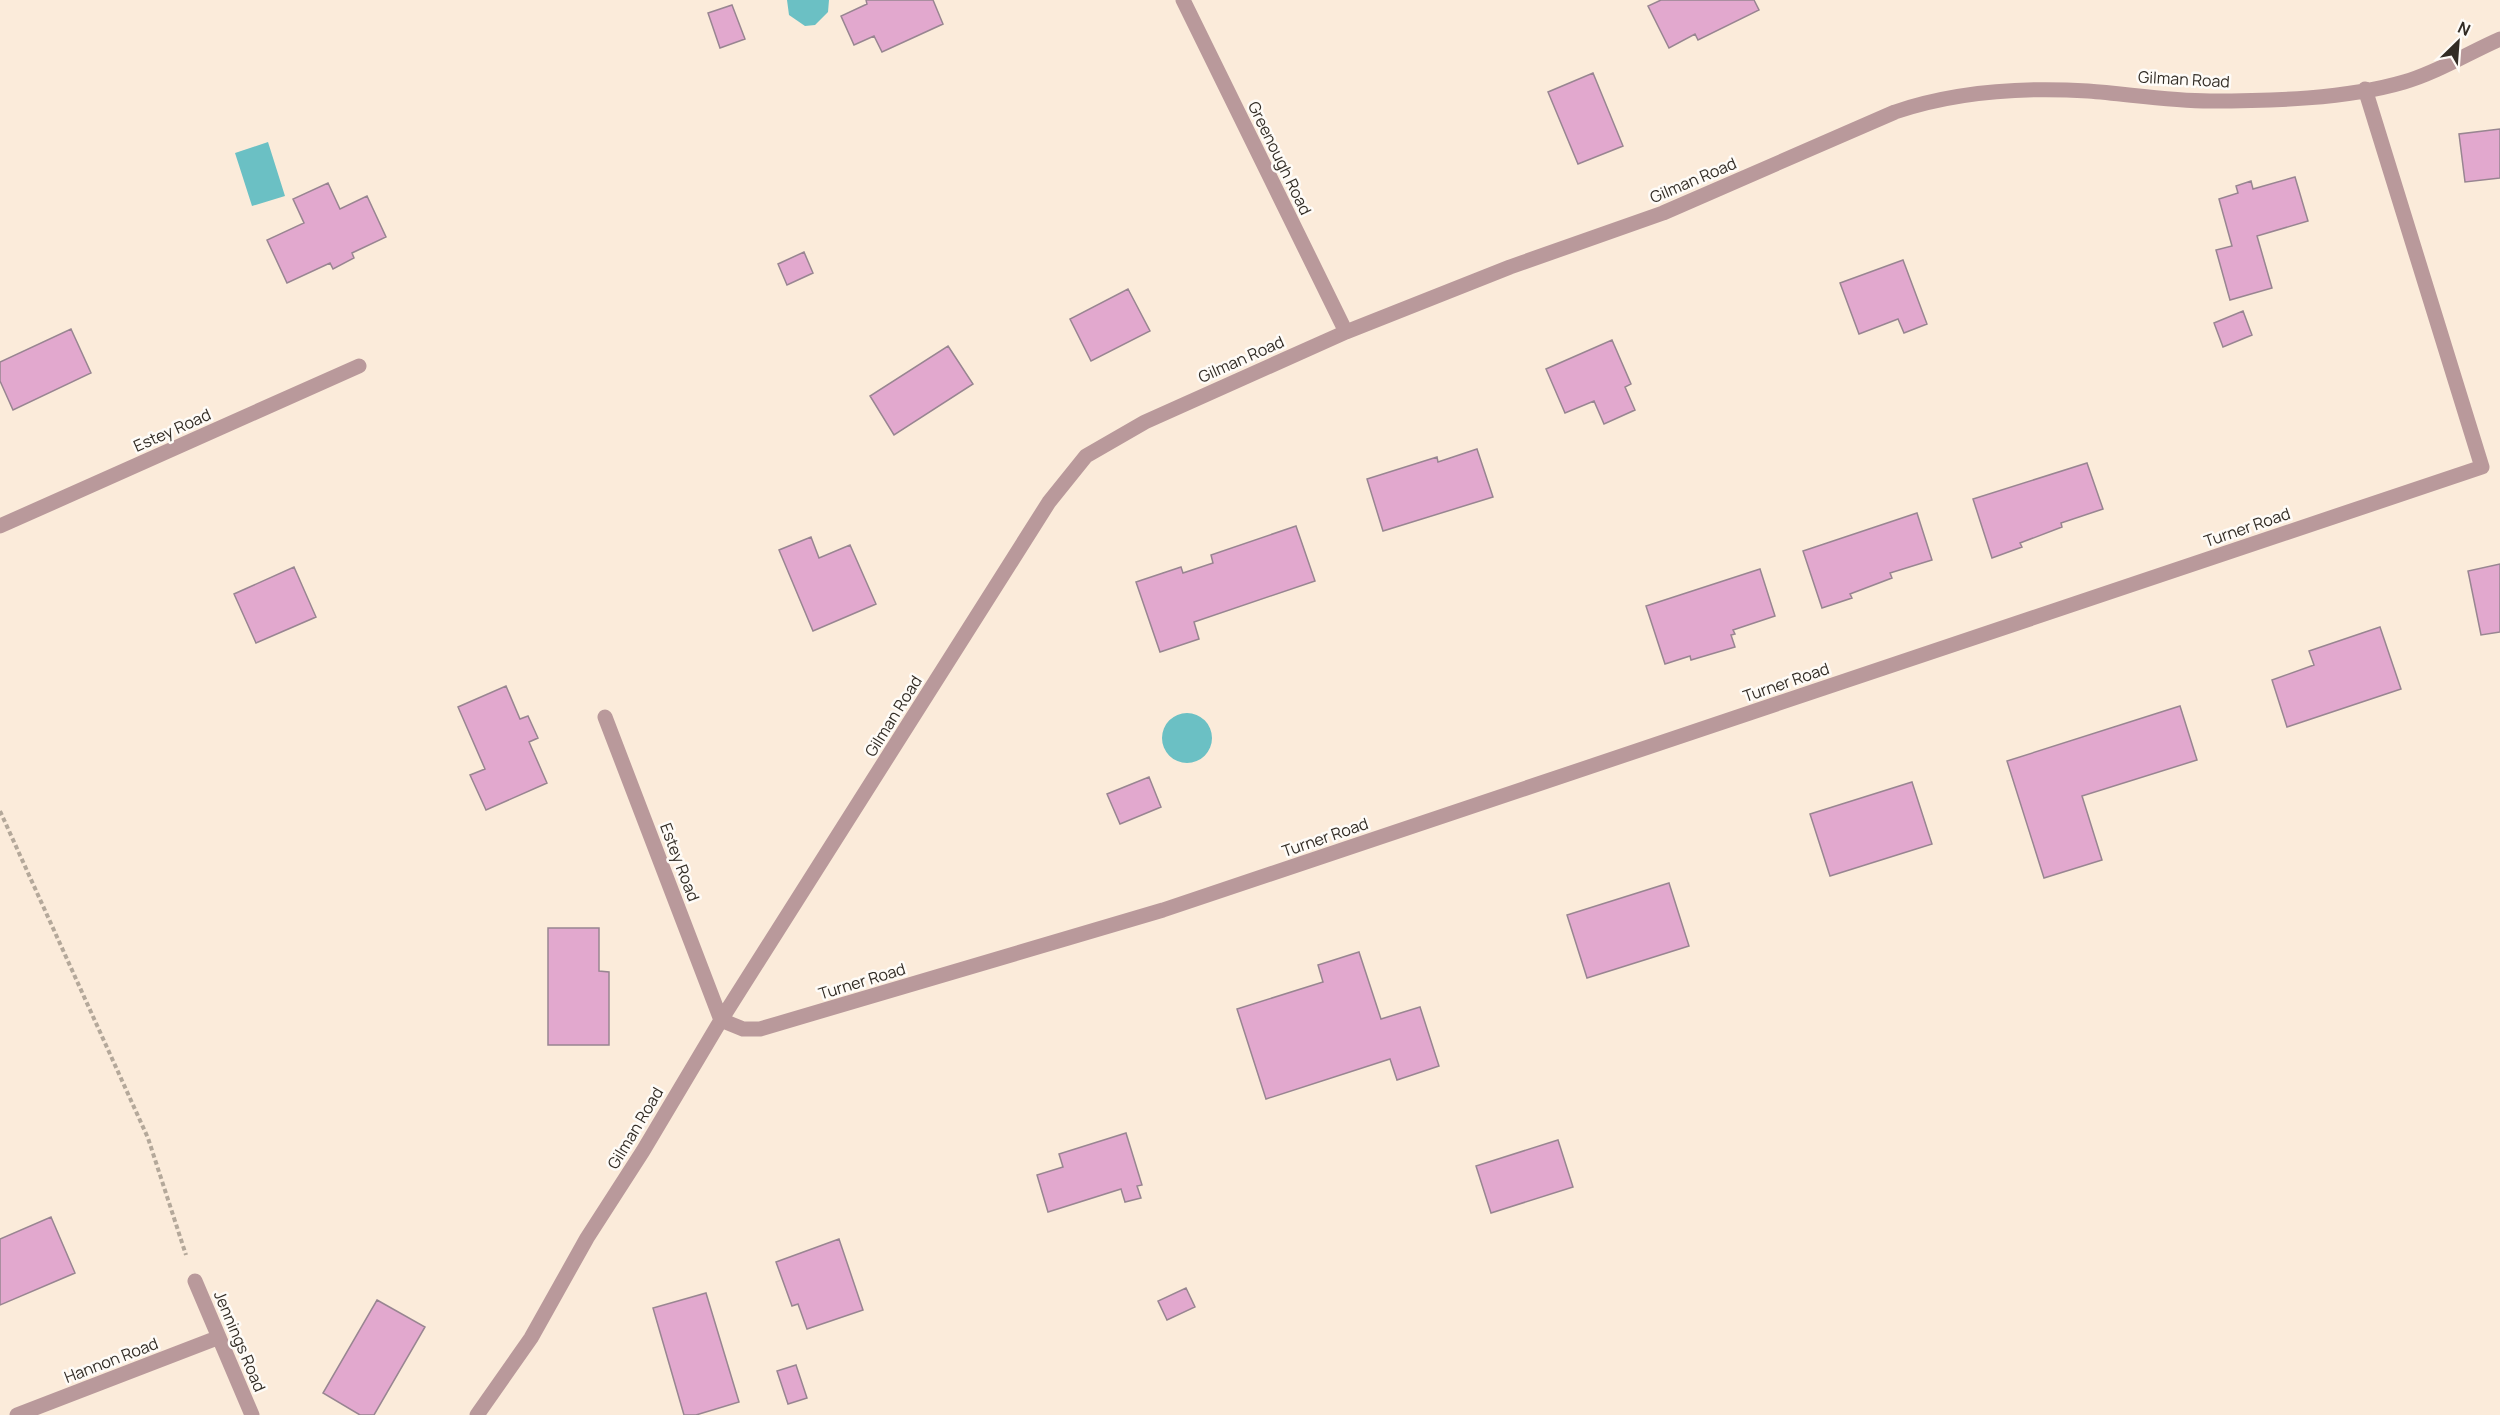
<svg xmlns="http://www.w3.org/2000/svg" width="2500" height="1415" font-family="Manrope,sans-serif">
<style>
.water{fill:#6bc0c4}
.building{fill:#e2a8ce;stroke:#988591;stroke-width:1.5}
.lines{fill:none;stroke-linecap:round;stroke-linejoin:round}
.path{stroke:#b4a89a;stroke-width:4;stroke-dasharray:4.5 3;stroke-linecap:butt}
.minor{stroke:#b9999b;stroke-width:15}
.labels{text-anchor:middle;stroke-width:5;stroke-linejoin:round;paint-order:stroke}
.street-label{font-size:16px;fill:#322c25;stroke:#fefbf7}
</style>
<rect width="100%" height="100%" fill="#fbebda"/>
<!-- water -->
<path class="water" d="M787,0H829L828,12L815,25L805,26L789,15Z
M268,142L285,196L252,206L235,153Z
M1162 738a25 25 0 1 1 50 0a25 25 0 1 1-50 0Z"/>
<!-- building -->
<path class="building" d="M866,0H933L943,24L882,52L874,36L854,45L841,16L867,4Z
M1661,0H1754L1759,10L1698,40L1695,34L1669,48L1648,6Z
M732,5L745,39L720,48L708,13Z
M1593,73L1623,146L1578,164L1548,92Z
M2500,129V178L2465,182L2459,134Z
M2295,177L2308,221L2257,236L2272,288L2230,300L2216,250L2232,246L2219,199L2238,193L2236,186L2251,181L2253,189Z
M328,183L340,209L367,196L386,237L352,253L354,258L333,269L330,263L287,283L267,240L304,223L293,199Z
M804,252L813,273L787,285L778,264Z
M1903,260L1927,324L1904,333L1898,319L1859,334L1840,283Z
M1128,289L1150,331L1091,361L1070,319Z
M2243,311L2252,335L2223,347L2214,323Z
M71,329L91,373L13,410L0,381V362Z
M1612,340L1631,384L1625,387L1635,410L1604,424L1594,401L1565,413L1546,369Z
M948,346L973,384L894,435L870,396Z
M1477,449L1493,497L1383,531L1367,479L1437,457L1438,462Z
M2087,463L2103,509L2061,523L2062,527L2020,543L2022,547L1992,558L1973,499Z
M1917,513L1932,560L1890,573L1892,578L1850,594L1852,598L1822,608L1803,551Z
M1296,526L1315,581L1194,622L1199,639L1160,652L1136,582L1181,567L1183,573L1213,563L1211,555Z
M811,537L819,558L850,545L876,604L813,631L779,550Z
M2500,564V632L2481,635L2468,571Z
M294,567L316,617L256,643L234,594Z
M1760,569L1775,616L1733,630L1735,634L1731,635L1735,647L1691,660L1690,656L1665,664L1646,606Z
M2380,627L2401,689L2287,727L2272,680L2314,665L2309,651Z
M506,686L520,719L528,716L538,738L529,742L547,783L486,810L470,775L485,769L458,707Z
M2180,706L2197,760L2082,796L2102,860L2044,878L2007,761Z
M1149,777L1161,807L1120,824L1107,794Z
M1912,782L1932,844L1830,876L1810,814Z
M1669,883L1689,946L1587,978L1567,915Z
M548,928H599V971L609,972V1045H548Z
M1359,952L1381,1019L1420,1007L1439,1066L1397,1080L1390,1059L1266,1099L1237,1009L1323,982L1318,965Z
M1126,1133L1142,1185L1137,1186L1141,1198L1125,1202L1121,1189L1048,1212L1037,1175L1063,1167L1059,1154Z
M1558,1140L1573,1187L1491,1213L1476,1166Z
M51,1217L75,1273L0,1305V1239Z
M839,1239L863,1310L807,1329L798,1304L792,1306L776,1262Z
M1186,1288L1195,1307L1167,1320L1158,1301Z
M706,1293L739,1402L696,1415H684L653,1308Z
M377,1300L425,1327L374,1415H360L323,1393Z
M796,1365L807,1398L788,1404L777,1371Z"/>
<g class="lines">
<!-- path -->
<path class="path" d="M0,811L148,1138L186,1255"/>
<!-- minor -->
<path class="minor" d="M1183,0L1346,332
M0,526L359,366
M605,717L721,1020L743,1029H760L1163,910L2482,467L2365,89
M195,1281L252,1415
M17,1415L217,1338
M477,1415L531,1338L587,1238L643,1151L721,1020L1049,502L1086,456L1145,422L1346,332L1510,267L1663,213L1895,112C1957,91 2022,87 2088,91C2128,94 2169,101 2210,101C2271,101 2346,99 2404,82C2438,72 2468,53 2500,39"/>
</g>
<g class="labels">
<!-- street labels -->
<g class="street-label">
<text transform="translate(2184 79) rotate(3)" y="6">Gilman Road</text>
<text transform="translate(1280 158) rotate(64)" y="6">Greenough Road</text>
<text transform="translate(1693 180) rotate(-23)" y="6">Gilman Road</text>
<text transform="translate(1241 359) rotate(-24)" y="6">Gilman Road</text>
<text transform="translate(172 430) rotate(-24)" y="6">Estey Road</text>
<text transform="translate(2247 527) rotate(-19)" y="6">Turner Road</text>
<text transform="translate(1786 682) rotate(-19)" y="6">Turner Road</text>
<text transform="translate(893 716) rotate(-58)" y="6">Gilman Road</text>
<text transform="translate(1325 837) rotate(-19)" y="6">Turner Road</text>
<text transform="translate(680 862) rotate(69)" y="6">Estey Road</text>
<text transform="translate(862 981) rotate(-17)" y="6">Turner Road</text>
<text transform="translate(635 1128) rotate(-59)" y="6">Gilman Road</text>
<text transform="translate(240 1341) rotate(67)" y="6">Jennings Road</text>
<text transform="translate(111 1360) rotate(-21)" y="6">Hannon Road</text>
</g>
</g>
<!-- north arrow -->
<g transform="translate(2458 42) rotate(25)" stroke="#fefbf7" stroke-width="4.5" paint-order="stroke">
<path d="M0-4.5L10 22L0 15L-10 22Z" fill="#322c25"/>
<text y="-9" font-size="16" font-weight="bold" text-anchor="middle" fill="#322c25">N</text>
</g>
</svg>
